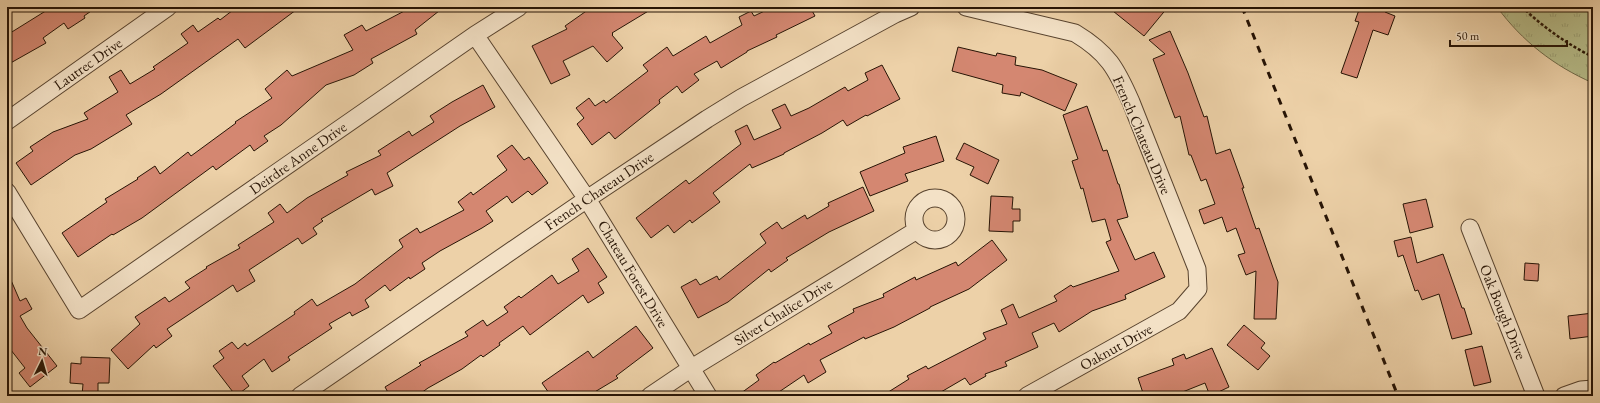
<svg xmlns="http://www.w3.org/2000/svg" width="1600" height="403" font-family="'EB Garamond',serif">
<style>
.grass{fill:url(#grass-tufts);stroke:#6e6847}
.building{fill:#d48771;stroke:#271405}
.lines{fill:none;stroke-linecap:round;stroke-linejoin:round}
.minor-casing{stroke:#58432e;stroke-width:19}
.path{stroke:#271405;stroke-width:2.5;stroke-dasharray:3 2;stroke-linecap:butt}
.minor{stroke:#f3e1c6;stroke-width:17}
.rail{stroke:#271405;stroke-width:3;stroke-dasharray:7 7;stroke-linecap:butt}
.labels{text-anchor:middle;stroke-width:3;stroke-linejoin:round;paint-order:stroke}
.street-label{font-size:15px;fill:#271405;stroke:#f3e1c6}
</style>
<defs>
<pattern id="grass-tufts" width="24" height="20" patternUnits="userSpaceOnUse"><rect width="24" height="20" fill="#b6bc89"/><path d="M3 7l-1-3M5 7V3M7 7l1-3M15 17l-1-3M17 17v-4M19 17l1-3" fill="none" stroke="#9ca175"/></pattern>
</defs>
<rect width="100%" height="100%" fill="#edd1a8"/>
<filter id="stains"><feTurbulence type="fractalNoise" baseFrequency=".005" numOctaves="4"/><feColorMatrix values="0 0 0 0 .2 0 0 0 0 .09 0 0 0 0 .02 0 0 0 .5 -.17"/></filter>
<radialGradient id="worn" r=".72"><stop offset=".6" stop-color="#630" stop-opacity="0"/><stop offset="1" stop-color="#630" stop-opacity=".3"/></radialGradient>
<!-- grass -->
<path class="grass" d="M1497,7H1593V83C1554,66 1522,41 1497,7Z"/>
<!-- building -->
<path class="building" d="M52,7H97L84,16L85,18L68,29L64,23L43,38L46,43L7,65V35Z
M237,7H300L245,48L238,39L161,94L126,115L132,124L91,149L75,155L31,185L16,163L33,151L30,147L53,132L88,119L84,113L118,92L109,77L121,70L130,84L155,69L153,67L188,43L181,34L193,25L198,32L218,18L220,20Z
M412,7H444L415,30L417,34L371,59L373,63L354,75L326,85L281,125L264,136L268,141L254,151L250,145L216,170L213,166L142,218L113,235L112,234L78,257L62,233L107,202L105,199L138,179L137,178L155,166L160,174L188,152L191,156L236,123L235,122L272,98L265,89L287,70L292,76L353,50L344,35L362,25L366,31Z
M592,7H655L612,33L613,34L612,35L623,48L607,62L593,46L563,61L570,75L551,84L532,46L567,29L565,26Z
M773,7H810L815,16L776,35L777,37L747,51V52L721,68L717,61L694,74L699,80L682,93L677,86L659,100L660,103L615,139L609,132L592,145L577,124L584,118L576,108L589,98L595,106L604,100L606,103L648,71L643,65L667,47L673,56L706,36L710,43L742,25L739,17L751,11L754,16Z
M1108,7H1168L1144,36Z
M1360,7H1387L1385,12L1395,16L1388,35L1373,30L1357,78L1341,73L1359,22L1355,21Z
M1170,31L1188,73L1204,117L1207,116L1216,154L1230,149L1244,188H1242L1256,229L1259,228L1278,282L1276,319H1254L1256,271L1246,275L1238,255L1245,253L1236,228L1227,232L1222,217L1204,224L1199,210L1215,204L1206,179L1201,181L1191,155H1189L1180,116L1175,118L1153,59L1165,54L1149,40Z
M958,47L996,56L997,53L1016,57L1015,65L1042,70L1077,84L1065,111L1021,92L1020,96L1002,93L1003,85L952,71Z
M882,65L900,99L867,116L866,115L847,126L843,120L822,133L784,153V154L752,168L750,164L713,193L720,202L692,223L690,220L674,233L668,225L651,238L636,218L686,180L689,184L741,144L735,131L747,125L754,140L781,128L772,110L785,104L791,116L809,108L845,87L848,91L868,80L865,73Z
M483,85L495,107L460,126L387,173L393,186L375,195L372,189L321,219L323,221L313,228L317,234L302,244L298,238L249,270L255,281L237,292L233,285L167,329L172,336L156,348L154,345L128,369L111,350L140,324L135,317L165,297L169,302L190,288L185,282L207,268L206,267L240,248L238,245L274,222L268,213L280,204L287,213L307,198L348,175L346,172L381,155L378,151L409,131L412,136L434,122L430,116L452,102Z
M1087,106L1103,151L1107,150L1118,184H1119L1128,217L1117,220L1135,260L1154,252L1165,277L1125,295L1126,299L1092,311L1059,332L1054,323L1032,333L1038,347L1005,362L1007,366L985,374L986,376L970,385L965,378L941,392L943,396H882L909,379L907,376L926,366L928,369L986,339L983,333L1007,324L1001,310L1013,304L1019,318L1057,301L1054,296L1071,285L1073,287L1119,271L1106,242L1111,240L1105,219L1092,222L1083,188L1081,189L1072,161L1078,159L1063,115Z
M936,136L944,161L905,174L908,181L870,196L860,172L905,153L903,147Z
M964,143L999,160L988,184L970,175L974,167L956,159Z
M512,145L524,160L529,157L548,183L532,195L528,191L512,203L507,196L486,211L493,221L482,228L440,251L422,263L425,269L410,279L409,277L390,291L385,285L365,300L369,307L352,316L350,312L329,324L332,328L288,357L290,360L272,372L264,359L242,376L249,386L236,396L213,366L224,358L219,351L232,342L238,349L245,343L247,346L295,314L294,312L312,299L317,306L355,284L403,247L399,240L417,228L420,233L464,210L458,202L471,192L473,195L507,170L497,156Z
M863,187L874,211L829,232L786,258L788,260L771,272L769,269L728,302L698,318L681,287L696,279L700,285L717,276L719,280L766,243L760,234L777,222L782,229L805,215L807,219L829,206L828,203Z
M991,196L1013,197L1012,209H1020V221H1013V232L989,231Z
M1426,199L1433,227L1410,233L1403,204Z
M1411,237L1417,263L1443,254L1462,308H1464L1472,334L1452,339L1439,294L1422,300L1418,290L1415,291L1403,255L1398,257L1394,241Z
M992,240L1007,260L969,289L930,307V308L894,327L865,339L864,337L820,360L826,372L808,383L804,375L773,396H737L759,380L756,375L774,362L775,363L809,343L810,345L832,333L828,326L854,312L853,309L884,297L883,294L915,277L916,280L956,262L958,266Z
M588,248L607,277L598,283L604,293L588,303L583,295L530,335L523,326L499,343L500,345L483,357L481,355L462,369L428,388L417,396H390L385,387L421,365L419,363L468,336L465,332L483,320L487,326L508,312L504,307L519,296L521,298L552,275L558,284L579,271L572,259Z
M1525,263L1539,264L1538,281L1524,280Z
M7,271L20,301L26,298L32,309L20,316L27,328L57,366L30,387L19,373L25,368L7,345Z
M1593,313V336L1570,339L1568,316Z
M1244,325L1265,343L1261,348L1270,356L1258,370L1227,345Z
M636,326L653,348L616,376L618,378L588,396H551L542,383L588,351L593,358Z
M1482,346L1491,382L1474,386L1465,350Z
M1212,348L1229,387L1210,396L1205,383L1180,393L1181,396H1144L1138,378L1174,365L1172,359L1184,354L1186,359Z
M81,357L110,358L109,383H98V396H82L83,384L70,383L71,363L81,364Z"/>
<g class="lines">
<!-- minor casing -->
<g class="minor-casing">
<path id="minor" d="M966,7L1075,33C1108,53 1116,68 1131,102L1197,269L1198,289L1179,311L1027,396
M475,35L587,199L708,396
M7,121L168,7
M7,192L79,310L475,35L519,7
M914 219a21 21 0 1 1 42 0a21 21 0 1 1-42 0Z
M1470,228L1536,396
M300,396L587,199L707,119L741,98L895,14L911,7
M650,396L690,369L917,230
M1564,396L1581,390L1593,389"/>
</g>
<!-- path -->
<path class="path" d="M1522,7C1543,27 1567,44 1593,57"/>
<!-- minor -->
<use href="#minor" class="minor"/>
<!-- rail -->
<path class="rail" d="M1242,7L1398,396"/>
</g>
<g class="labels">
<!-- street labels -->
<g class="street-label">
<text transform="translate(88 64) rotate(-35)" y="5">Lautrec Drive</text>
<text transform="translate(1142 135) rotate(67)" y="5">French Chateau Drive</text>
<text transform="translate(298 158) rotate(-35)" y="5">Deirdre Anne Drive</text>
<text transform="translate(599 191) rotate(-34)" y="5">French Chateau Drive</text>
<text transform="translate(633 274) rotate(59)" y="5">Chateau Forest Drive</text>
<text transform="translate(783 312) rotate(-32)" y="5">Silver Chalice Drive</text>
<text transform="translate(1503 312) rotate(68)" y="5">Oak Bough Drive</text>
<text transform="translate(1116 347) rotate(-29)" y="5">Oaknut Drive</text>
</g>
</g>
<!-- margin -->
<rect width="1600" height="403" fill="none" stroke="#edd1a8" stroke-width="24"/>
<rect x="8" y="8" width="1584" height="387" fill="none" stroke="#271405" stroke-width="2"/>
<rect x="12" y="12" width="1576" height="379" fill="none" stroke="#271405"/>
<!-- north arrow -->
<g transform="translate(42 361) rotate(5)" stroke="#f3e1c6" stroke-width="3" paint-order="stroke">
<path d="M0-3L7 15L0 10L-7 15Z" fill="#271405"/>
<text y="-6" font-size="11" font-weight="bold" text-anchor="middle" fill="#271405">N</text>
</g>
<!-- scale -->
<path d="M1450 40v6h117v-6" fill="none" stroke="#271405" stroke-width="2"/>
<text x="1456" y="40" font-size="12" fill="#271405" stroke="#f3e1c6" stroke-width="3" paint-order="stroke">50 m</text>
<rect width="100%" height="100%" filter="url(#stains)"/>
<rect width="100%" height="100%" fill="url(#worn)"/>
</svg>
